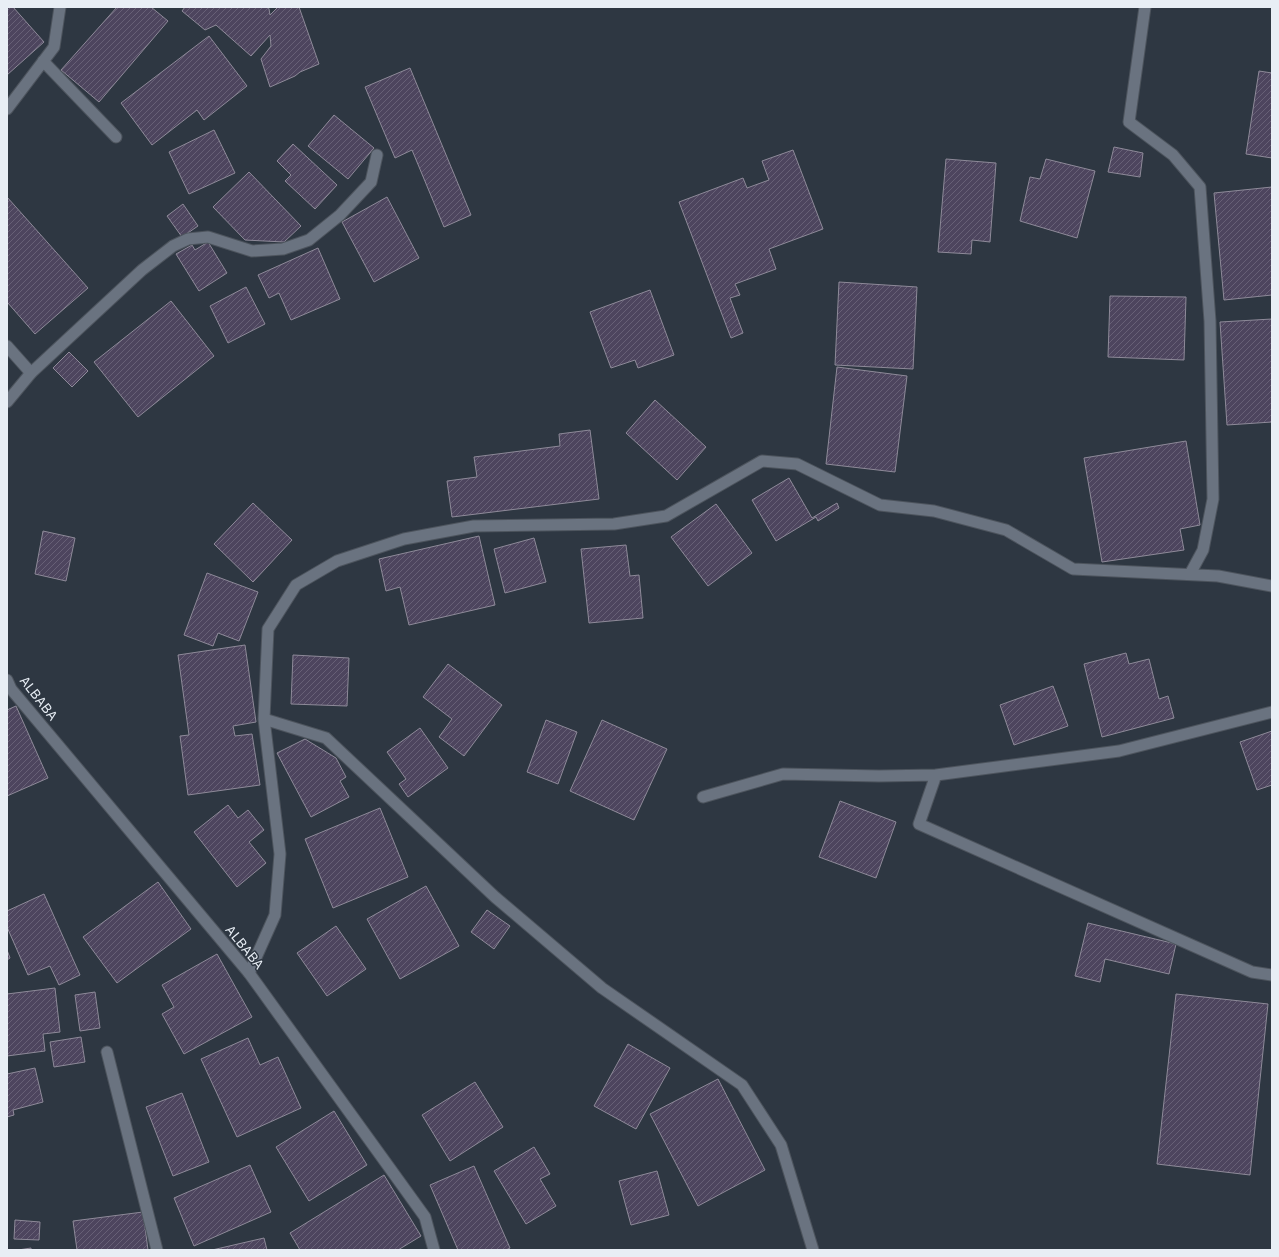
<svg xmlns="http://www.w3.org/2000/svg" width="1279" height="1257" font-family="'Public Sans',sans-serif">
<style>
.building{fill:url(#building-hatch);stroke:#8e8a99}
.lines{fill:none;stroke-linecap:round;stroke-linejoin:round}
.service-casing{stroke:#4d545d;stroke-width:13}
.minor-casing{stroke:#4d545d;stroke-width:13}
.tertiary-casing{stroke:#4d545d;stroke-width:13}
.service{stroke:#6a7380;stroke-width:11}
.minor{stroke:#6a7380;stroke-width:11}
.tertiary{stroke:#6a7380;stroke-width:11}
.labels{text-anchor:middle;stroke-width:3;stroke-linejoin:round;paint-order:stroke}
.street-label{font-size:13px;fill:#e8eef5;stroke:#2e3742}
</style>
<defs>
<pattern id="building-hatch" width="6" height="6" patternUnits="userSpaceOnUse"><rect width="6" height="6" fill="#4d455e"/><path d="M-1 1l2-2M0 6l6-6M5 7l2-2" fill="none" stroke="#676076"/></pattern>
</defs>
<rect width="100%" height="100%" fill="#2e3742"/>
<!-- building -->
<path class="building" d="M7,7H13L44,42L7,75Z
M117,7H151L168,21L99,102L61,70Z
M185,7H268L269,9L270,15L278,7H299L319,64L300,72L295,76L270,87L261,59L271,46L270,35L251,56L216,25L205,30L182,11Z
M209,36L247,86L204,120L197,110L152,145L121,103Z
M410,68L471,215L444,227L412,150L395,158L365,87Z
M1259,71L1272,73V158L1246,154Z
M334,115L374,148L348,179L308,146Z
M214,130L235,173L189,194L169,152Z
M293,144L337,185L315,209L285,181L291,175L277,161Z
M1114,147L1143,153L1140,177L1108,172Z
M793,150L823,229L769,249L776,269L735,284L740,295L730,298L743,333L731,338L679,202L743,178L747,188L769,180L762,161Z
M946,159L996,163L990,242L972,240L971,254L938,252Z
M1046,159L1095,171L1077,238L1020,221L1030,177L1040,179Z
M249,172L301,226L284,242L245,240L213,207Z
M1272,187V295L1224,300L1214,193Z
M7,197L88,288L35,334L7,302Z
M387,197L419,258L374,282L342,222Z
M183,204L198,226L182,237L167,216Z
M208,242L227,273L199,291L176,254L192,245L195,250Z
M318,248L340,299L291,320L279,293L269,298L258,275Z
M839,282L917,287L913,369L835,365Z
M246,287L265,324L228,343L210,306Z
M650,290L674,355L638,368L635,360L611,368L590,312Z
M1110,296L1186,297L1184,360L1108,357Z
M171,301L214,356L138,417L94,362Z
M1272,319V422L1227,425L1220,322Z
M69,352L88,371L72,387L53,368Z
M837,367L907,376L895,472L826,464Z
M655,400L706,447L677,480L626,433Z
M590,430L599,499L452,517L447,481L477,477L474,457L560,446L559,434Z
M1186,441L1200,525L1180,529L1184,550L1102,562L1084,458Z
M789,478L812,518L837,503L839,508L818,521L816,517L776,541L752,500Z
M253,503L292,540L253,582L214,544Z
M716,504L752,553L708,586L671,537Z
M43,531L75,538L66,581L35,574Z
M479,536L495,605L409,625L400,587L386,591L379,559Z
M534,538L546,582L505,593L494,549Z
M626,545L630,576L639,575L643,618L589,623L581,549Z
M207,573L258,592L239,641L218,633L213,646L184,635Z
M245,645L256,722L233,726L235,736L252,734L260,785L188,795L180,736L189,735L178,655Z
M1126,653L1129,664L1149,659L1159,699L1168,696L1174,718L1102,737L1084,664Z
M293,655L349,658L347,706L291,704Z
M448,664L502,705L464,756L439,737L452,719L423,697Z
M1053,686L1068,726L1014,745L1000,705Z
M16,706L48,778L7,796V710Z
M546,720L577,732L558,784L527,772Z
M602,720L667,749L634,820L570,791Z
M420,728L448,768L408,797L399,784L406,779L387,752Z
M1272,731V785L1257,790L1240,742Z
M305,739L336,758L346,777L340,781L349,797L311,817L277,753Z
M840,801L896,822L876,878L819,857Z
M228,805L238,818L248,810L264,830L249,842L266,863L237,887L194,832Z
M380,808L408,877L333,908L305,839Z
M158,882L191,929L117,983L83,937Z
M426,886L459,946L400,979L367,919Z
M44,894L80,975L59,985L50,966L28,975L7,927V911Z
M487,910L510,926L494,949L471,932Z
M1088,923L1176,944L1169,974L1105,959L1100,982L1075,976Z
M336,926L366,969L327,996L297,953Z
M7,950L10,958L7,960Z
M217,954L252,1017L184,1054L162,1014L174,1007L162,985Z
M55,988L60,1032L43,1034L45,1051L7,1056V994Z
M95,992L100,1028L80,1031L75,995Z
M1176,994L1268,1004L1250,1175L1157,1164Z
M81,1037L85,1062L54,1067L50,1042Z
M248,1038L260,1065L278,1057L301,1108L237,1137L201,1059Z
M628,1044L670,1068L636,1129L594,1106Z
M35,1068L43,1102L13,1110L14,1115L7,1117V1074Z
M718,1079L765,1170L698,1206L650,1114Z
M475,1082L503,1127L450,1161L422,1115Z
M182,1093L209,1162L173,1176L146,1107Z
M334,1111L367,1165L309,1201L276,1147Z
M534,1147L550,1174L540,1179L556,1206L526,1224L494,1171Z
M250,1165L271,1212L194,1246L174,1198Z
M474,1166L510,1248L506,1250H458L430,1185Z
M657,1171L669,1215L631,1225L619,1181Z
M384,1175L421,1236L398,1250H300L290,1233Z
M143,1212L148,1250H77L73,1221Z
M15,1220L40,1222L39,1240L14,1239Z
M264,1238L267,1250H212Z
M31,1248V1250H18Z"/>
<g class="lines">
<!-- service casing -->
<g class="service-casing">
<path id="service" d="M7,346L31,373"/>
</g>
<!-- minor casing -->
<g class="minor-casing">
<path id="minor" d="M1145,7L1129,122L1173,155L1200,187L1210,321L1213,499L1203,550L1190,574
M43,61L116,137
M7,109L54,47L60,7
M7,402L31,373L142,270L173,246L188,239L208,237L252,251L283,249L309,240L340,215L371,182L377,155
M1272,712L1119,751L936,775L919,824L1252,972L1272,975
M264,719L326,738L495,897L602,988L742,1085L781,1145L813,1250
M703,797L783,774L879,776L936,775
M249,973L275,915L280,854L264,719L268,629L296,585L337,561L404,539L474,526L614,524L666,516L762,461L797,464L880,505L934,511L1006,530L1073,569L1218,576L1272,586
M107,1052L157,1250"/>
</g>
<!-- tertiary casing -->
<g class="tertiary-casing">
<path id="tertiary" d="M7,680L11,689L249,973L425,1217L434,1250"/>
</g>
<!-- service -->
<use href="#service" class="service"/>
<!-- minor -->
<use href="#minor" class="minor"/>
<!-- tertiary -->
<use href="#tertiary" class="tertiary"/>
</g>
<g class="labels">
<!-- street labels -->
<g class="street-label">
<text transform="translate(39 698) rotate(52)" y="5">ALBABA</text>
<text transform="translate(245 947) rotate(51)" y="5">ALBABA</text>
</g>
</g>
<!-- border -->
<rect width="1279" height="1257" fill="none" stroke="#e8eef5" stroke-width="16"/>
</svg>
